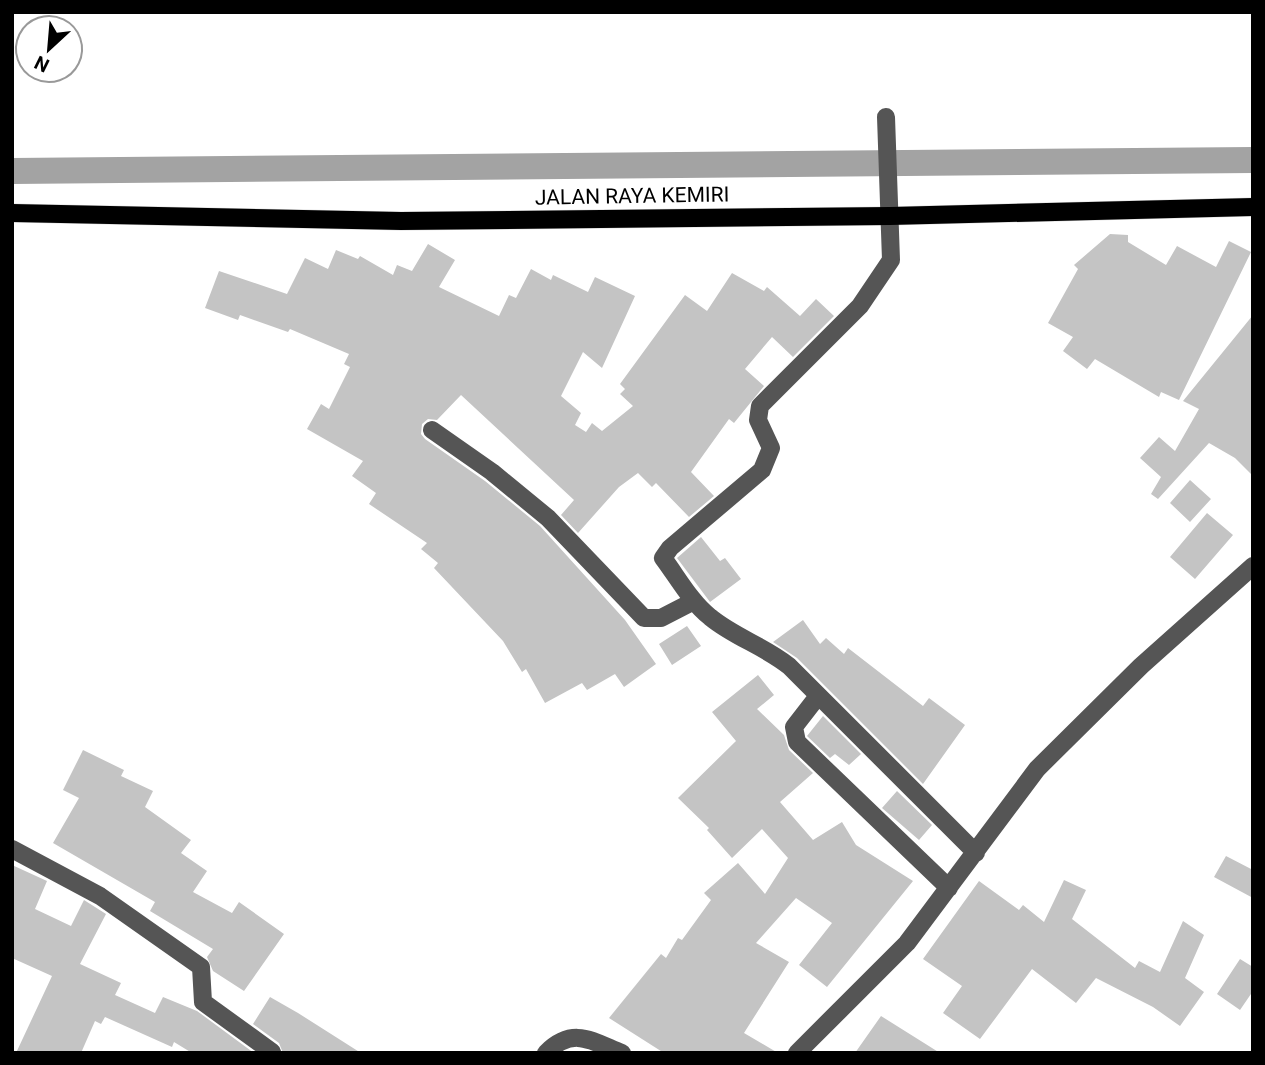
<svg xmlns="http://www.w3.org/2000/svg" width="1265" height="1065" font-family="Roboto,sans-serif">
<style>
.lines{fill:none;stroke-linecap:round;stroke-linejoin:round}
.canal{stroke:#a3a3a3;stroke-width:26}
.building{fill:#c4c4c4}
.major-casing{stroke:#dbdbdb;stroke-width:19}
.minor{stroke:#555;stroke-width:18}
.major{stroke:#000;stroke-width:18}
.labels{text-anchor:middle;stroke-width:6;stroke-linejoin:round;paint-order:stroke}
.street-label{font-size:21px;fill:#000;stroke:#fff}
</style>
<rect width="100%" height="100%" fill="#fff"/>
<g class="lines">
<!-- canal -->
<path class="canal" d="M12,171L1253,160"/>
</g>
<!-- building -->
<path class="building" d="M1110,234L1128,235V242L1166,265L1177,246L1216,267L1229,241L1251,252L1179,400L1161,392L1159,397L1095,359L1087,369L1063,351L1073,337L1048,323L1078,269L1074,265Z
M428,244L455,260L439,287L499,316L509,295L516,298L531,269L551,280L553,275L588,292L595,277L635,296L602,368L583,352L561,396L581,413L575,425L586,432L592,423L602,431L633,406L620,394L625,389L620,384L685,295L707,311L732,273L764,291L767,287L800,316L816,299L834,316L793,357L772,337L745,369L764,386L734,423L729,419L691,472L714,496L689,517L656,483L652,487L638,473L619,487L578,533L561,515L574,500L461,395L437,420L428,419L422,424L421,434L425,439L485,481L540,526L625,620L656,664L624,687L615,674L587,690L582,683L545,703L526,669L522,672L503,641L434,568L438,563L421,549L427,543L369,504L376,493L352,476L363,461L307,429L321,404L329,409L350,367L344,364L349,354L290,329L288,332L240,315L238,320L205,308L219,271L287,294L305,258L328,269L336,250L358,259L360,256L393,275L397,265L412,271Z
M1253,315V476L1235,458L1209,443L1158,499L1151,494L1161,477L1140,458L1159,437L1175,451L1199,409L1183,401Z
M1190,480L1211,499L1190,522L1170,503Z
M1207,513L1233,535L1195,579L1170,557Z
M701,537L720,561L725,558L741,579L710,602L677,558Z
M803,620L820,644L826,638L844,654L848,648L923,706L929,698L965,725L923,784L797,658L773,642Z
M687,626L701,646L672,665L659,644Z
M758,675L774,695L757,709L784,735L789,750L813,773L780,802L813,840L842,822L856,845L913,881L827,987L799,965L832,923L796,898L756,943L789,962L744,1033L778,1053H664L609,1018L661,954L666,958L678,938L682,940L711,900L704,893L738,863L765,894L788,858L762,829L732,858L707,830L709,828L678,798L736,741L712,712Z
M823,716L861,754L849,765L835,754L830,758L807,736Z
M83,750L124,770L121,776L153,791L145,807L191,840L181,853L207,871L193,892L232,913L239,902L284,934L244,991L213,971L207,957L213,949L150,911L155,902L53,843L79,798L63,790Z
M897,791L932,825L919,840L882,808Z
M1226,856L1253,870V898L1214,877Z
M12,865L47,881L35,909L71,926L84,900L106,914L80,964L121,983L115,995L155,1013L163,997L197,1011L254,1053H192L174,1042L172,1047L105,1017L101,1024L95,1021L81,1053H16L52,976L12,958Z
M1064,880L1086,890L1072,919L1135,968L1139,961L1160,972L1183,921L1204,935L1185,978L1204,992L1180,1026L1153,1007L1096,978L1076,1003L1032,969L980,1039L943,1013L962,986L923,959L979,881L1019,910L1023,905L1044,922Z
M1240,959L1253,967V991L1240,1010L1217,994Z
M270,997L298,1013L361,1053H283L279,1043L253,1024Z
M881,1016L940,1053H855Z"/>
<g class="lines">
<!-- major casing -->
<g class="major-casing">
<path id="major" d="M12,213L401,221L890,216L1253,207"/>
</g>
<!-- minor -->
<path class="minor" d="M886,117L891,260L860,306L760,406L758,420L771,448L762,470L670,548L663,558C678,578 691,602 710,617C734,637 764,646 789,666L976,853
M432,430L492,472L548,518L644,618H661L694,601
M818,696L794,727L797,742L949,888
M12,849L100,896L201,967L203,1002L272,1052
M546,1053C573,1026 592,1041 622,1053
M797,1053L907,943L1037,769L1141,666L1253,566"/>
<!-- major -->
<use href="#major" class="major"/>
</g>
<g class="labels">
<!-- street labels -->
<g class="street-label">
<text transform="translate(632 196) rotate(-1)" y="7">JALAN RAYA KEMIRI</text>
</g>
</g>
<!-- border -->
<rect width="1265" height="1065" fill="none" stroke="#000000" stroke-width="28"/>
<!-- north arrow -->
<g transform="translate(49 49) rotate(206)"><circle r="33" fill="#ffffff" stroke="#999999" stroke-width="2"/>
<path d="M0-5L12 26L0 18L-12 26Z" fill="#000000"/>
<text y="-10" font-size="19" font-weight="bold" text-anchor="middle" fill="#000000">N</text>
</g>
</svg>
